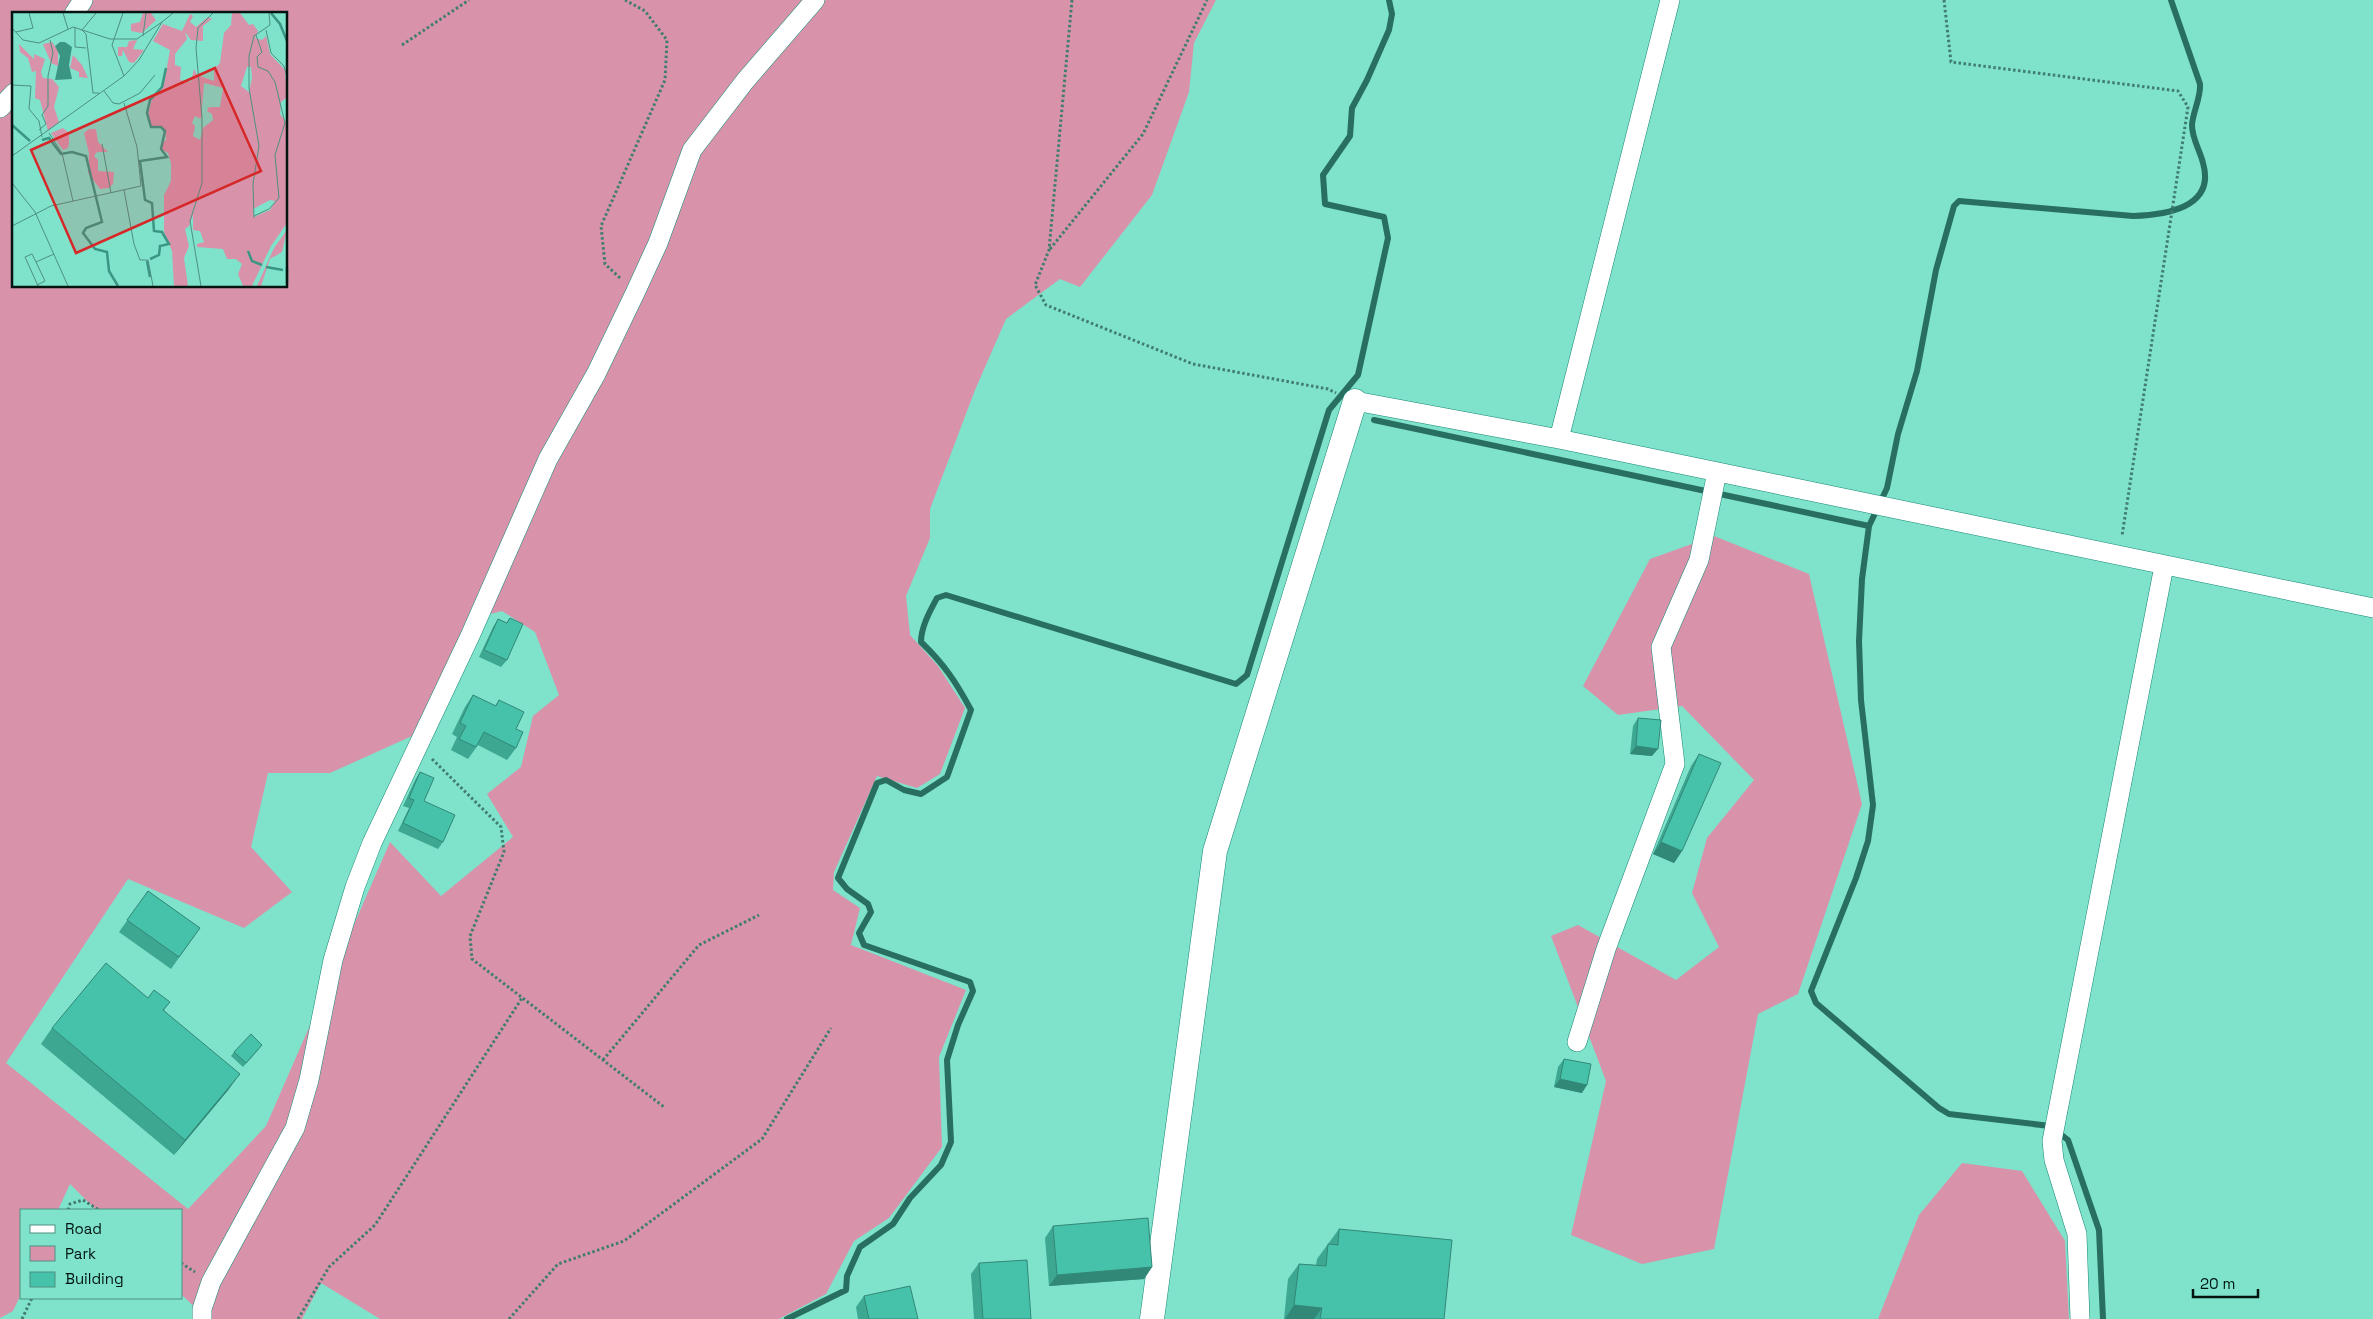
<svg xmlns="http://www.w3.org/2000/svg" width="2373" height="1319" font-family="'Space Grotesk',sans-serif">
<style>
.green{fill:#d893ab;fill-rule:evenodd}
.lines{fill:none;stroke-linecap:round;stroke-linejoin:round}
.stream{stroke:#296f60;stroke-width:6}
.minor-casing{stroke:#148874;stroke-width:20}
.tertiary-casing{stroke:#148874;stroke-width:25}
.path{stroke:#417d6f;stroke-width:3;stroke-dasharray:2.5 2.5;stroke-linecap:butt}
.minor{stroke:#fff;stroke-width:19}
.tertiary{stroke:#fff;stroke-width:24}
.wall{fill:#3da792}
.shaded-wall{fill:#328877}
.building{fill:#47c2aa;stroke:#328877}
.inset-river{fill:none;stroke:#3a9683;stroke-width:2.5}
.inset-road{fill:none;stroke:#4d9080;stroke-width:1}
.view{fill:#d62828;fill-opacity:0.15;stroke:#d62828;stroke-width:2.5}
.inset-edge{fill:none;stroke:#011410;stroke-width:2.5}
</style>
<rect width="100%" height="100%" fill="#7fe2cb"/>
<!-- green -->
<path class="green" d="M0,0H1216L1194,43L1189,92L1152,195L1080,287L1060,279L1006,319L975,390L930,509V538L906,596L910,635L938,666L965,708L940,774L917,788L877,776L834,872L833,890L860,908L851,945L966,990L939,1057L942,1147L889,1218L854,1241L826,1294L779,1319H380L321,1283L302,1319H207L181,1294V1210H96L70,1184L58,1210H21V1294L13,1311L0,1318ZM14,14H286V286H14ZM502,611L535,632L559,695L533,716L521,767L487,794L513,837L441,896L390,842L266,1126L188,1209L6,1063L128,879L244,928L292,892L251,847L268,773H330L412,736L471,619Z
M1714,536L1809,574L1862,804L1798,994L1758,1014L1714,1249L1642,1264L1571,1235L1606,1081L1551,936L1578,925L1676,980L1719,947L1692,893L1707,838L1754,780L1682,706L1618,715L1583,686L1650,559Z
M1962,1163L2022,1171L2065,1241L2069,1319H1878L1919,1215Z"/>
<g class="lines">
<!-- stream -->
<path class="stream" d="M1374,420L1869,526
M787,1319L846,1290L847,1276L860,1247L893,1224L910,1198L941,1165L951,1142L947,1060L958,1025L973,991L970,982L864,945L859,933L871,912L868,904L847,889L838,878L877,783L886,780L904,790L921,794L947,777L971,710C956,682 944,664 921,642C921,627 930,611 937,598L946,595L1236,684L1247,675L1329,410L1358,375L1388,238L1384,217L1325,204L1323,175L1350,136L1352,108L1367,80L1389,30L1392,14L1389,0
M2103,1319L2099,1230L2068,1140L2050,1126L1949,1114L1939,1108L1816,1003L1811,991L1856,878L1868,841L1873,805L1861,700L1859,641L1862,579L1869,526L1887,488L1898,434L1917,371L1936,270L1954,206L1959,201L2133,216C2165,215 2216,208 2203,163C2200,150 2192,139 2192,125C2193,111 2201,98 2200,84L2171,0"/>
<!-- minor casing -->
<g class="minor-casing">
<path id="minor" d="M74,14L83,0
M0,108L14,93
M1355,401L1559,439L2373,608
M1559,439L1670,0
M1577,1042L1606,949L1675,764L1661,647L1699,560L1717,472
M202,1319V1309L211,1282L295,1128L309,1080L333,960L355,887L372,843L470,636L548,459L596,374L635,293L658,243L692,150L745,81L815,0
M2080,1319L2077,1234L2054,1160L2052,1141L2164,566"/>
</g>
<!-- tertiary casing -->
<g class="tertiary-casing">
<path id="tertiary" d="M1152,1319L1215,851L1355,401"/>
</g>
<!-- path -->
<path class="path" d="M1072,0L1049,250L1035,285L1046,305L1193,364L1328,389L1336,393
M1944,0L1951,62L2178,91L2188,107L2122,536
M402,45L469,0
M1050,249L1143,134L1207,0
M620,278L605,264L601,226L665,80L667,40L645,11L625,0
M432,759L501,827L504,852L470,936L472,959L664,1107
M603,1060L699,945L759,915
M68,1210L70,1204L83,1200L99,1210
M181,1263L195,1272
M22,1319L32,1298
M298,1319L329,1267L375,1225L522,998
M509,1319L558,1264L624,1241L762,1139L831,1028"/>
<!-- minor -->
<use href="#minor" class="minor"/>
<!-- tertiary -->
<use href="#tertiary" class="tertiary"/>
</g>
<!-- wall -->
<path class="wall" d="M510,618L507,660L501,667L479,657L493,627L498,619L506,623Z
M473,695L495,706L499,700L516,729V748L507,760L478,745L468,759L451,750L457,737L452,734L465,707Z
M1638,718L1652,756L1630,754L1633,726Z
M1699,754L1682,851L1674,863L1653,854L1691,766Z
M420,772L424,801L443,842L438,849L398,831L409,808L403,806L415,780Z
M148,891L200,928L171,969L119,932Z
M148,998L170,1002L164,1010L229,1089L174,1155L41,1044L52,1028Z
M259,1049L243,1067L231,1056L234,1052Z
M1564,1059L1582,1093L1554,1087L1558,1067Z
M1053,1226L1152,1267L1144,1279L1049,1286L1045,1238Z
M1339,1229L1444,1319H1284L1288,1279L1299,1264L1316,1265L1317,1259Z
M979,1263L1031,1319H974L971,1274Z
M864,1296L918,1319H858L856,1307Z"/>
<!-- shaded-wall -->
<path class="shaded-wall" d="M1636,746L1658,749L1652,756L1630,754Z
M1661,842L1682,851L1674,863L1653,854Z
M240,1074L229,1089L174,1155L185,1140Z
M1560,1079L1587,1085L1582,1093L1554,1087Z
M1152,1267L1144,1279L1049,1286L1057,1275Z
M1294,1305L1322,1308L1314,1319H1285Z"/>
<!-- building -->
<path class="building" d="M510,618L523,624L507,660L484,650L498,619L507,623Z
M473,695L496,706L499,700L524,712L516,729L523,732L516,748L484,732L476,747L459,739L466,726L460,723Z
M1638,718L1661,720L1658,749L1636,746Z
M1699,754L1721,763L1682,851L1661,842Z
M420,772L434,778L424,801L455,815L443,842L403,823L414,800L409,798Z
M148,891L200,928L179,957L127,920Z
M106,963L148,998L154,990L170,1002L163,1010L240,1074L185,1140L52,1028Z
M251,1034L262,1045L246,1063L234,1052Z
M1564,1059L1591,1064L1587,1085L1560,1079Z
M1148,1218L1152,1267L1057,1275L1053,1226Z
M1339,1229L1452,1240L1444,1319H1320L1322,1308L1294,1305L1299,1264L1326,1266L1328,1244L1338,1245Z
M1027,1260L1031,1319H983L979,1263Z
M910,1286L918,1319H869L864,1296Z"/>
<!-- overview -->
<g transform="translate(12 12)">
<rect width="275" height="275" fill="#7fe2cb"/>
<path d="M131,1H139L144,8L130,21L119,19V12L128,10ZM220,1H228L237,13L241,12L246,19L243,26L250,28L254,24L258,42L273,58L275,85L269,90L268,102L275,111V211L259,234L240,274H231L226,262L230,252L224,247H215L211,237L185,235V232L192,230L188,219L181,218V203L177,214L173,217L177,234L172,246L176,274H162L160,239L152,220V183L159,169V151L156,141L149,137V131L154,128L153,118L150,115H139L136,102L140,87L152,71L158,38L141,29L151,12L170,19L178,2L181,4L178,10L184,15L196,5L200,7L191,14V29L179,28L173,20L175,27L163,42V53L169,55L168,68L179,70L182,57L185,63L202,69V57L208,51L212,21L219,13ZM235,55H239L240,66L237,80L229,74ZM192,71L211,76L208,95H197L195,99L200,102L201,108L191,116L188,128L181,124L183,114L180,111L183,104L189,107ZM258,188L263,189L258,198L242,205L241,197ZM125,28L121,37L132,38L122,51L117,50L111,38L110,44H106V35H115L117,29ZM40,30L46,39V54L39,51L31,32ZM7,32L22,47V42L33,47L29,60L31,66L40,67L47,75L42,95L47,110L36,119L28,88L23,86L24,59L20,60L16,46L8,40ZM61,43L70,53L76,66L67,65V60L58,56ZM51,116L57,121V131L56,136L51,138L39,121ZM77,117H84L86,130L96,140H85L82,144L86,148V159L102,160L101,172L97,176L88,177L76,161L77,141L72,121ZM275,218L270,240L258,247L249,274H245L262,236Z" fill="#d893ab" fill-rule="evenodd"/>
<path d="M48,30H53L60,35L57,53L60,67L43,68L48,44L43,34Z" fill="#3a9683"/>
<path class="inset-river" d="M259,1L268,12L275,29M0,113L18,129M30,128L37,126L49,142L60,140L74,144L90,210L74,216L71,221L83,237L95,240L97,259L106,274M236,239L240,249L250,253M138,247L147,243L148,234L157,232L150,220L142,219L140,191L133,188L128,149L155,145L149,137L153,119L149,115H139L135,101L138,88L150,75L154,56M135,249L138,265M254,255L271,258M275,255V272"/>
<path class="inset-road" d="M51,1L56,17M84,1L70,18L74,22L81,81H87M111,1L100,33L112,64M63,15V35L74,36M0,16L11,28L27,31L61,15L98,27H125L150,10M254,18L259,41L272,54L275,65M4,20L21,16L17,1M131,24L134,1M0,73L19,74L17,97L27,109L30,125M92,79L101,91L107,92L128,81L143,63M27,118L34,112L30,103L36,94V64L41,41L38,28M37,121L50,141L61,189M90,132L99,181M0,144L112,64L127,48L150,10L161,1M0,171L23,200L56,274M112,178L122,232L128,248H136L141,274M242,204L257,197L267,186L263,143L273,111L263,70L256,59L246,55L245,45L250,40L244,23M242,206L241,172L247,134L237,76V44L242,24L258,13L257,1M0,214L39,194L129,174L125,135L112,91M24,250L20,242L13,245L26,274M25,273L33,269L24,250L42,242M189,274L178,209L190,171V106L184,36L186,16L201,1"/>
<path class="view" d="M203,56L249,159L64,241L19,138Z"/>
<rect width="275" height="275" class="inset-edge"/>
</g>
<!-- legend -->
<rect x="20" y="1209" width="162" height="90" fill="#7fe2cb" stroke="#4d9080"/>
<rect x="30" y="1225" width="25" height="8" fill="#ffffff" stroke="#4d9080"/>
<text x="65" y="1234" font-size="15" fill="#011410">Road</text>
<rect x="30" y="1246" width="25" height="15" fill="#d893ab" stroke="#4d9080"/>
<text x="65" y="1259" font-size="15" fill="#011410">Park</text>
<rect x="30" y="1272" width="25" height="15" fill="#47c2aa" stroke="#4d9080"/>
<text x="65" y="1284" font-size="15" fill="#011410">Building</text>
<!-- scale -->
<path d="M2193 1289v8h65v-8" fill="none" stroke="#011410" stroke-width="2.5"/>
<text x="2200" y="1289" font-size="15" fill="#011410" stroke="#7fe2cb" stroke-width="4" paint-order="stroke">20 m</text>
</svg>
